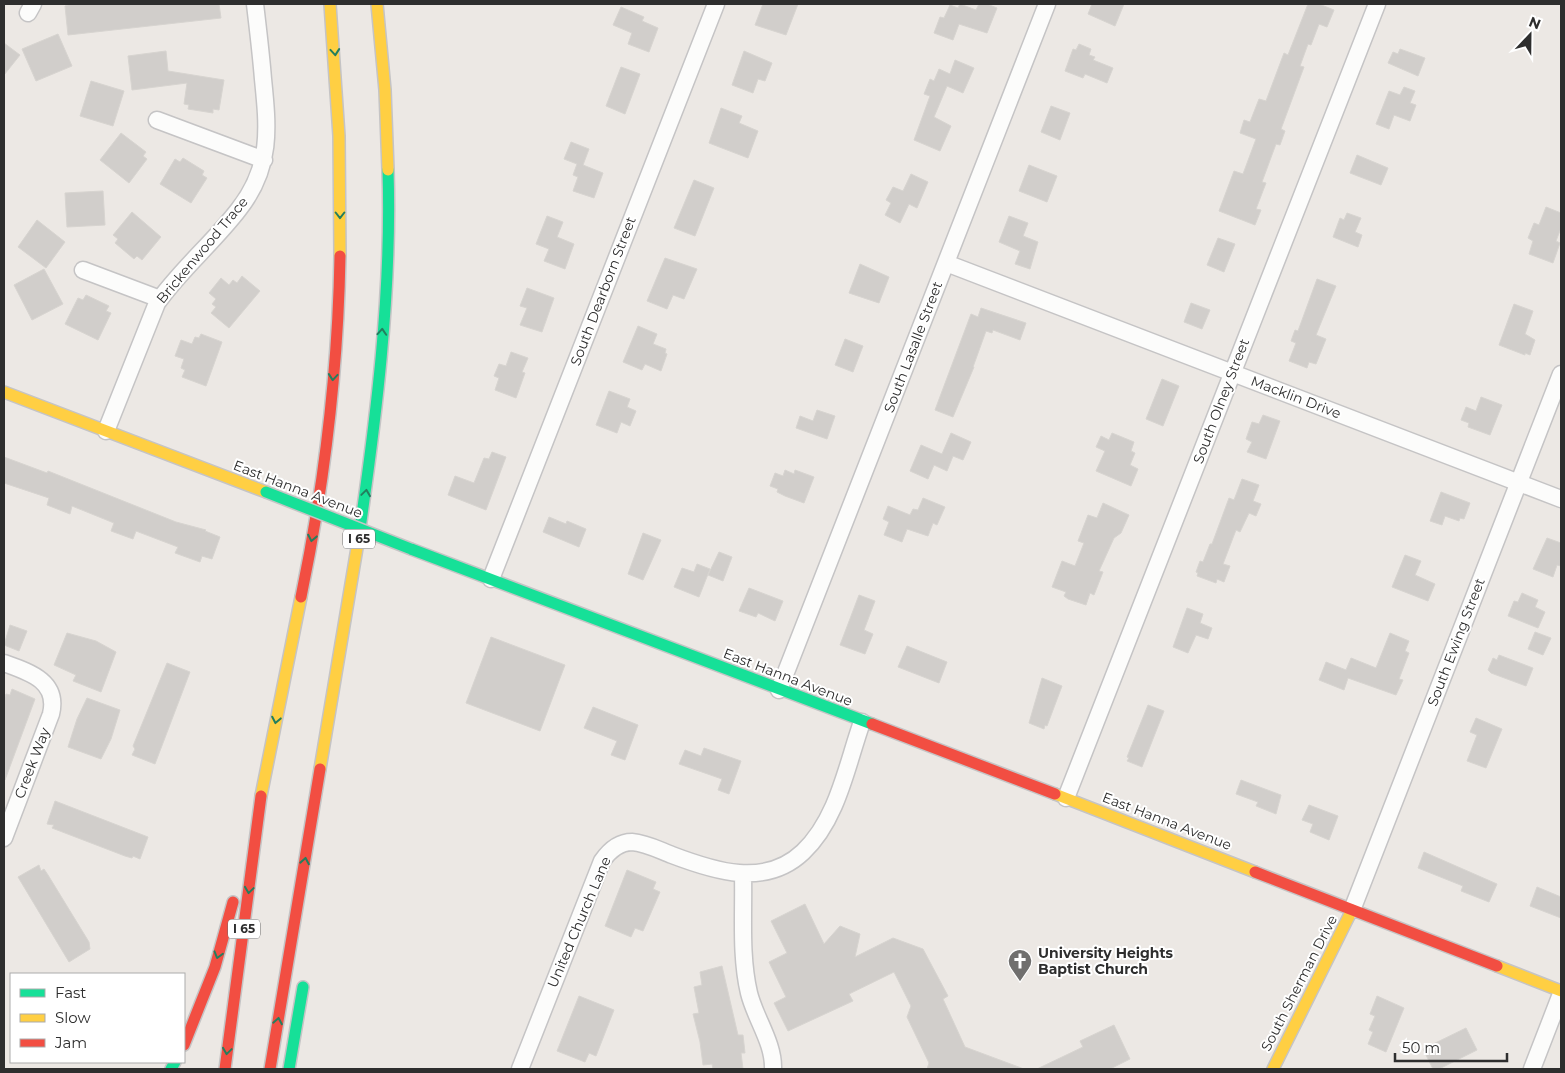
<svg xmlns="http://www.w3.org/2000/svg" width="1565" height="1073" font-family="Montserrat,sans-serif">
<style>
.building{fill:#d1cecb;stroke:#d7d4d0}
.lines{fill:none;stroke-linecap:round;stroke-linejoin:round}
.street-casing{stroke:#c5c4c5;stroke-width:19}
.fast-casing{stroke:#c5c4c5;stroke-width:14}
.slow-casing{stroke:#c5c4c5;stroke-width:14}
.jam-casing{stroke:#c5c4c5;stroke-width:14}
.street{stroke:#fcfcfb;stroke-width:16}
.fast{stroke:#16e098;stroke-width:11}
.slow{stroke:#ffcf43;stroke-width:11}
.jam{stroke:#f24e42;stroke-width:11}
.fast-bridge-casing{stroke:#c5c4c5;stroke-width:14;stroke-linecap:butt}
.fast-bridge{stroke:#16e098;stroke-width:11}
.oneway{stroke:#237e5e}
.labels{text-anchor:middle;stroke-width:4;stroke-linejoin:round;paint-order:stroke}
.shield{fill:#fff;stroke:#6d6d6d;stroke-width:1}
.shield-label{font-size:12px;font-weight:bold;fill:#2e2e2e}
.street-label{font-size:14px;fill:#2e2e2e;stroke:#fff}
.poi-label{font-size:14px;font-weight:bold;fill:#2e2e2e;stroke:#fff;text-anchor:start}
</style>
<rect width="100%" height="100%" fill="#ece8e4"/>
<!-- building -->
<path class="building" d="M71,4H219L221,18L68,35L65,6Z
M763,4H798L786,35L755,25Z
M960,4L976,10L979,4H987L997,8L987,33L959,24L953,40L934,33L940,17L944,18L950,5L958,8Z
M1092,4H1124L1115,26L1088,14Z
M1308,4H1319L1334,10L1327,27L1319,24L1311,45L1308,44L1300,66L1304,67L1281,129L1285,131L1280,145L1276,144L1262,182L1266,183L1256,209L1261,210L1255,225L1219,211L1234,171L1243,174L1256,139L1240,133L1244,120L1250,122L1259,99L1266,101L1284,53L1288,55Z
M621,7L644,17L642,21L658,28L649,52L628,44L632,33L613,25Z
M58,34L72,66L36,81L22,49Z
M4,43L20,55L4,75Z
M1079,44L1091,49L1089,55L1095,57L1093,60L1113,68L1107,83L1085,74L1083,78L1065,71L1073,49L1076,50Z
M1400,49L1425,58L1418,76L1388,63L1393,52L1398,54Z
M166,51L168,71L224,80L219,110L213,109V113L188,109L189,105L184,104L187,83L132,90L128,56Z
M744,51L772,63L765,81L758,79L753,93L732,85Z
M955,60L974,68L963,93L947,86L934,117L951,126L940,151L914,140L930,96L924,94L930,79L934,81L939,69L950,74Z
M621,67L640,74L625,114L606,106Z
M91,81L124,91L113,126L80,116Z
M1404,87L1415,91L1410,103L1416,105L1410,121L1394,115L1389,129L1376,124L1389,91L1400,95Z
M1051,106L1070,113L1060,140L1041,132Z
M721,108L742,116L739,123L758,131L748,158L709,143Z
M121,133L146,152L143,156L147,159L129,183L100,160Z
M571,142L589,149L583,165L603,173L594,198L573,191L578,177L573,175L577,164L564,159Z
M1357,155L1388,168L1381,185L1350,173Z
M183,158L204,171L202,175L207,178L191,203L160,184L175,159L180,162Z
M1029,165L1057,176L1047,202L1019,191Z
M911,174L928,182L917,208L909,204L900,223L885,215L891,203L886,200L893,187L903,191Z
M694,180L714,188L695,236L674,228Z
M103,191L105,225L67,227L65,193Z
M1546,207L1561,213V228L1556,241L1560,243L1553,263L1529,254L1533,241L1528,238L1534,223L1539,225Z
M132,212L161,237L142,260L137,256L134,259L115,243L118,239L113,235Z
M1347,213L1361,218L1355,232L1362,235L1358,247L1333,237L1340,218L1344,220Z
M547,216L563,222L557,237L574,244L565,269L544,261L549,249L536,244Z
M1009,216L1028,223L1023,236L1038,242L1030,269L1015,264L1020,251L999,242Z
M37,220L65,242L46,268L18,247Z
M1218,238L1235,244L1224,272L1207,265Z
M665,258L697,269L684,299L673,295L667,309L647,301Z
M860,264L889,277L879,303L849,293Z
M44,269L63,304L32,320L14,285Z
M242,276L260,291L229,328L211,313L216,307L212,304L216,299L209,293L221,278L229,285L233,280L237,283Z
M1317,279L1336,286L1316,335L1326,339L1316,364L1309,362L1307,368L1289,361L1296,343L1291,341L1295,330L1298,331Z
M527,288L554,298L542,332L520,325L527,308L520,306Z
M86,295L109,306L106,311L111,313L98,340L65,324L78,298L83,300Z
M1191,303L1210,310L1202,329L1184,322Z
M1514,304L1533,311L1525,334L1535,340L1530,355L1525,353V355L1499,345Z
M981,308L1026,323L1020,340L993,330L992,333L986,331L973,367H974L953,417L935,410L971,314L978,317Z
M638,326L657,334L653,344L666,349L665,353L667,354L661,371L645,364L642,370L623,362Z
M201,334L222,342L206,386L182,377L185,370L181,368L184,359L175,356L181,340L192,344L195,337L199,338Z
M845,339L863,346L853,372L835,365Z
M511,352L528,358L522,372L525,373L516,398L495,390L499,378L494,376L499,364L506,366Z
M1162,379L1179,386L1163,426L1146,419Z
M609,391L630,399L627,407L636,411L630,426L621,422L617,433L596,425Z
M1481,397L1502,405L1490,435L1468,427L1469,423L1461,420L1466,407L1476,411Z
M817,410L835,416L827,439L796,428L800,416L813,421Z
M1263,415L1280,421L1266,459L1247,452L1252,442L1246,439L1252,422L1259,424Z
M951,433L971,442L963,460L953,456L947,471L934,465L928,479L910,471L921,445L942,454Z
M1112,433L1134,442L1131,451L1135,453L1130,465L1138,469L1131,486L1096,471L1105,451L1096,447L1101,436L1109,440Z
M492,452L506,457L486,510L448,495L455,476L474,483L484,458L489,459Z
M4,457L47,473L48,471L176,522L206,530L205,531L220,537L212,559L202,556L200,562L175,553L178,547L136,531L133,539L111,531L114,523L72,506L70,514L47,505L49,498L4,483Z
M785,470L794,474L795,470L814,477L804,503L785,496L777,492L778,489L770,486L775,473L783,476Z
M1242,479L1259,485L1253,501L1261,504L1256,516L1249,513L1240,532L1236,530L1223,564L1230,566L1224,582L1217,579L1216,583L1197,576L1198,573L1196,572L1200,561L1203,562L1210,544H1212L1229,498L1234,500Z
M1441,492L1470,503L1464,519L1460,518L1459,521L1445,516L1442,525L1430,521Z
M923,498L945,507L937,525L933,523L928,536L907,529L902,542L884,535L889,522L883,519L888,506L910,515L913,509L918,510Z
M1103,503L1129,515L1121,533L1114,538L1099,571L1103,572L1094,595L1090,593L1086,605L1068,599L1064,596L1066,592L1052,587L1062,561L1075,566L1084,543L1078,541L1088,515L1097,518Z
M549,517L566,524L567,521L586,529L579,547L543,532Z
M643,533L661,540L643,580L628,574Z
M1547,538L1561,543V566L1557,565L1553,577L1533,569Z
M719,552L732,557L723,581L708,575Z
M1405,555L1421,561L1415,575L1435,584L1428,601L1392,587Z
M697,564L710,569L699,597L674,587L682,568L694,572Z
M749,588L783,601L775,621L758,613L756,617L739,611Z
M1522,593L1538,600L1535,607L1545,612L1538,628L1508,616L1514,601L1518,602Z
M859,595L875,601L864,630L873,634L865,654L840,645Z
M1187,608L1203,614L1200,623L1212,628L1208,639L1196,635L1188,653L1173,647Z
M10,625L27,631L19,651L4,645Z
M1535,632L1551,638L1543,655L1528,649Z
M67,633L96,641L116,652L101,692L73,681L76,675L54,665Z
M1390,633L1409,641L1405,651L1409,653L1399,679L1403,680L1396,695L1348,678L1344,690L1319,680L1326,662L1346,670L1351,658L1376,668Z
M491,637L565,665L540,731L466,703Z
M907,646L947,662L939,683L898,667Z
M1499,655L1533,668L1526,686L1491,673L1488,670L1493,658L1497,660Z
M167,663L190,672L155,764L132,755L135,749L133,746Z
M1042,678L1062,686L1047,726L1045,725L1044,729L1029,723Z
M12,689L35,699L5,780L4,700L6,694L10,695Z
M87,698L120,710L111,739L101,759L68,747L77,719Z
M1148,705L1164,711L1142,767L1127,761L1129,758L1127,757Z
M593,707L638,725L625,760L611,755L617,741L584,728Z
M1476,718L1502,729L1486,768L1467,761L1477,735L1470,732Z
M704,748L741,761L729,794L718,790L722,779L679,764L685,750L701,756Z
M1241,780L1281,795L1276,814L1256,806L1258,802L1236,794Z
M55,801L148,837L140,859L133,856L132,858L125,856L52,828L54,825L47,824Z
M1309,805L1338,816L1329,840L1310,832L1313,824L1302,820Z
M1424,852L1497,884L1489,902L1461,891L1463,886L1418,868Z
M39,865L41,871L44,869L48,875L89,942L90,949L69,962L18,877Z
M627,870L656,882L653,889L660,892L643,931L635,928L631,937L605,926Z
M1537,887L1561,897V918L1530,906Z
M805,904L824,944L840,926L860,934L855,957L893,938L923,949L948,996L943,999L965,1047L1024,1069H927L929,1063L907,1017L911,1006L894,972L849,994L853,1001L788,1031L774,1003L786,997L769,962L787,953L771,921Z
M722,966L738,1035H743L745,1053H741L743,1069H713L712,1064L703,1065L700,1042L693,1014L699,1013L694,987L702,985L700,972Z
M579,996L614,1010L596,1056L589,1053L585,1062L557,1051Z
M1377,996L1404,1008L1386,1052L1368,1044L1373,1032L1369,1030L1375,1016L1370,1014Z
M1114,1025L1130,1059L1110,1069H1037L1083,1047L1080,1041Z
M1466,1028L1477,1050L1439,1069H1433L1423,1049Z"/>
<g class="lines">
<!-- street casing -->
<g class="street-casing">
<path id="street" d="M28,13L33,4
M157,120L264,160
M946,263L1561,499
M83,270L160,299
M106,431L157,303C181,269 214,242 239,209C272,167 268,128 263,79C261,54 258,29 255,4
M491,579L716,4
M4,663C29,672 59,681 51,714L4,838
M779,690L1047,4
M1066,798L1377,4
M743,874C744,913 740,955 749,993C755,1018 774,1043 773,1069
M1352,910L1561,374
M520,1069L602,861C609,851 618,842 632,842C646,843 659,850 672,855C714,871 765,888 803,852C838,819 847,764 862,722
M1532,1069L1561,994"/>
</g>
<!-- fast casing -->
<g class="fast-casing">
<path id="fast" d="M358,542C376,420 392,293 388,170
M411,549L872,724
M171,1069L175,1062
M289,1069L303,987"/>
</g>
<!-- slow casing -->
<g class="slow-casing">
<path id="slow" d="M330,4L339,136L340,256
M377,4L385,90L388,170
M4,392L266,492
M320,769L358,542
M1055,794L1255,872
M261,796L301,597
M1497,966L1561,991
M1273,1069L1352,910"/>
</g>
<!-- jam casing -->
<g class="jam-casing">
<path id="jam" d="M301,597C324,486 338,371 340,256
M872,724L1055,794
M1255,872L1497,966
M184,1045L215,967L233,902
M225,1069L261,796
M270,1069L320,769"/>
</g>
<!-- street -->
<use href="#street" class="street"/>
<!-- fast -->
<use href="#fast" class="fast"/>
<!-- slow -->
<use href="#slow" class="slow"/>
<!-- jam -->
<use href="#jam" class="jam"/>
<!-- fast-bridge casing -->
<g class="fast-bridge-casing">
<path id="fast-bridge" d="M266,492L411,549"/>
</g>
<!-- fast-bridge -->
<use href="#fast-bridge" class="fast-bridge"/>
</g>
<!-- one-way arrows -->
<defs><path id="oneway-chevron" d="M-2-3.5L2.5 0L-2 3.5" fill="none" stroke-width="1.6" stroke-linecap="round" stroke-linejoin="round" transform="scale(1.25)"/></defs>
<g class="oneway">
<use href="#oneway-chevron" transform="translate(335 52) rotate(85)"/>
<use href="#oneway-chevron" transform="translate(340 215) rotate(90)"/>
<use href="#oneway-chevron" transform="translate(382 332) rotate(-86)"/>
<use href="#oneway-chevron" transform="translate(333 377) rotate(95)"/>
<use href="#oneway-chevron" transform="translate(366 493) rotate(-82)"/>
<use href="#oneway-chevron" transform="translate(312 538) rotate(101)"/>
<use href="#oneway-chevron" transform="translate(276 720) rotate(101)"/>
<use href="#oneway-chevron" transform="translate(305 861) rotate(-80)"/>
<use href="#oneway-chevron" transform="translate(249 890) rotate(98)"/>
<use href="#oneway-chevron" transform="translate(218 955) rotate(106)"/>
<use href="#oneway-chevron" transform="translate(278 1021) rotate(-80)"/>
<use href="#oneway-chevron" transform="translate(227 1051) rotate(98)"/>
</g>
<!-- icons -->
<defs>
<g id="church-pin" transform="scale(1.25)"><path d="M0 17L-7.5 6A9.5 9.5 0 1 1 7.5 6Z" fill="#706f6e" stroke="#fff"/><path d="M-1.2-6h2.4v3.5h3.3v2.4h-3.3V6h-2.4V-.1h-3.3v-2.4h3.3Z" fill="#fff"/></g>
</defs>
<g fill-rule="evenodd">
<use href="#church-pin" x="1020" y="961"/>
</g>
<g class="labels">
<!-- shield labels -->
<g class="shield">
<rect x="343" y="529.5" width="32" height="19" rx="4"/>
<rect x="228" y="919.5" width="32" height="19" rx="4"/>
</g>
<g class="shield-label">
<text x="359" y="543">I 65</text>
<text x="244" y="933">I 65</text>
</g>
<!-- street labels -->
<g class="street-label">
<text transform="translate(202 250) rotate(-50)" y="5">Brickenwood Trace</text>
<text transform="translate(603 291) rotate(-69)" y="5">South Dearborn Street</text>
<text transform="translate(913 347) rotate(-69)" y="5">South Lasalle Street</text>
<text transform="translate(1296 397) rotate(21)" y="5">Macklin Drive</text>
<text transform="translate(1221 401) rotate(-69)" y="5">South Olney Street</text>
<text transform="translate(298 489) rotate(21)" y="5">East Hanna Avenue</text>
<text transform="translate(1456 642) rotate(-69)" y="5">South Ewing Street</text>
<text transform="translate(788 677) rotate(21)" y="5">East Hanna Avenue</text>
<text transform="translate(32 763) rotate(-69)" y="5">Creek Way</text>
<text transform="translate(1167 821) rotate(21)" y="5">East Hanna Avenue</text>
<text transform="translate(579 922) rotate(-67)" y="5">United Church Lane</text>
<text transform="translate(1299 983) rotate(-63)" y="5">South Sherman Drive</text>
</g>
<!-- poi labels -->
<g class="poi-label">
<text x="1038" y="958">University Heights<tspan x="1038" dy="16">Baptist Church</tspan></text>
</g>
</g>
<!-- border -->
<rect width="1565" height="1073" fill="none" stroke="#2e2e2e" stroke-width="10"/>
<!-- legend -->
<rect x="10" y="973" width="175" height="90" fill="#ffffff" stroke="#ababab"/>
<rect x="20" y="989" width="25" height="8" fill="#16e098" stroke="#ababab"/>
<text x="55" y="998" font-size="15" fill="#2e2e2e">Fast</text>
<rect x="20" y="1014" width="25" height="8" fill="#ffcf43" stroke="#ababab"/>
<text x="55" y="1023" font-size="15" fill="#2e2e2e">Slow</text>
<rect x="20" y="1039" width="25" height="8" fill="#f24e42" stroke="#ababab"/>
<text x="55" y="1048" font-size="15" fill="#2e2e2e">Jam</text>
<!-- north arrow -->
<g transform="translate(1530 35) rotate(22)" stroke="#ffffff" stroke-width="4" paint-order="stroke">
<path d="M0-4L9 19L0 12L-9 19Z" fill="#2e2e2e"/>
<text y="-8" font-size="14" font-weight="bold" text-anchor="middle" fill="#2e2e2e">N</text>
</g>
<!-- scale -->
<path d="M1395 1053v8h112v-8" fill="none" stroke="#2e2e2e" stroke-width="2.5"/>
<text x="1402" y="1053" font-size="15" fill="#2e2e2e" stroke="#ffffff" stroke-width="4" paint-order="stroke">50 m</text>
</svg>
